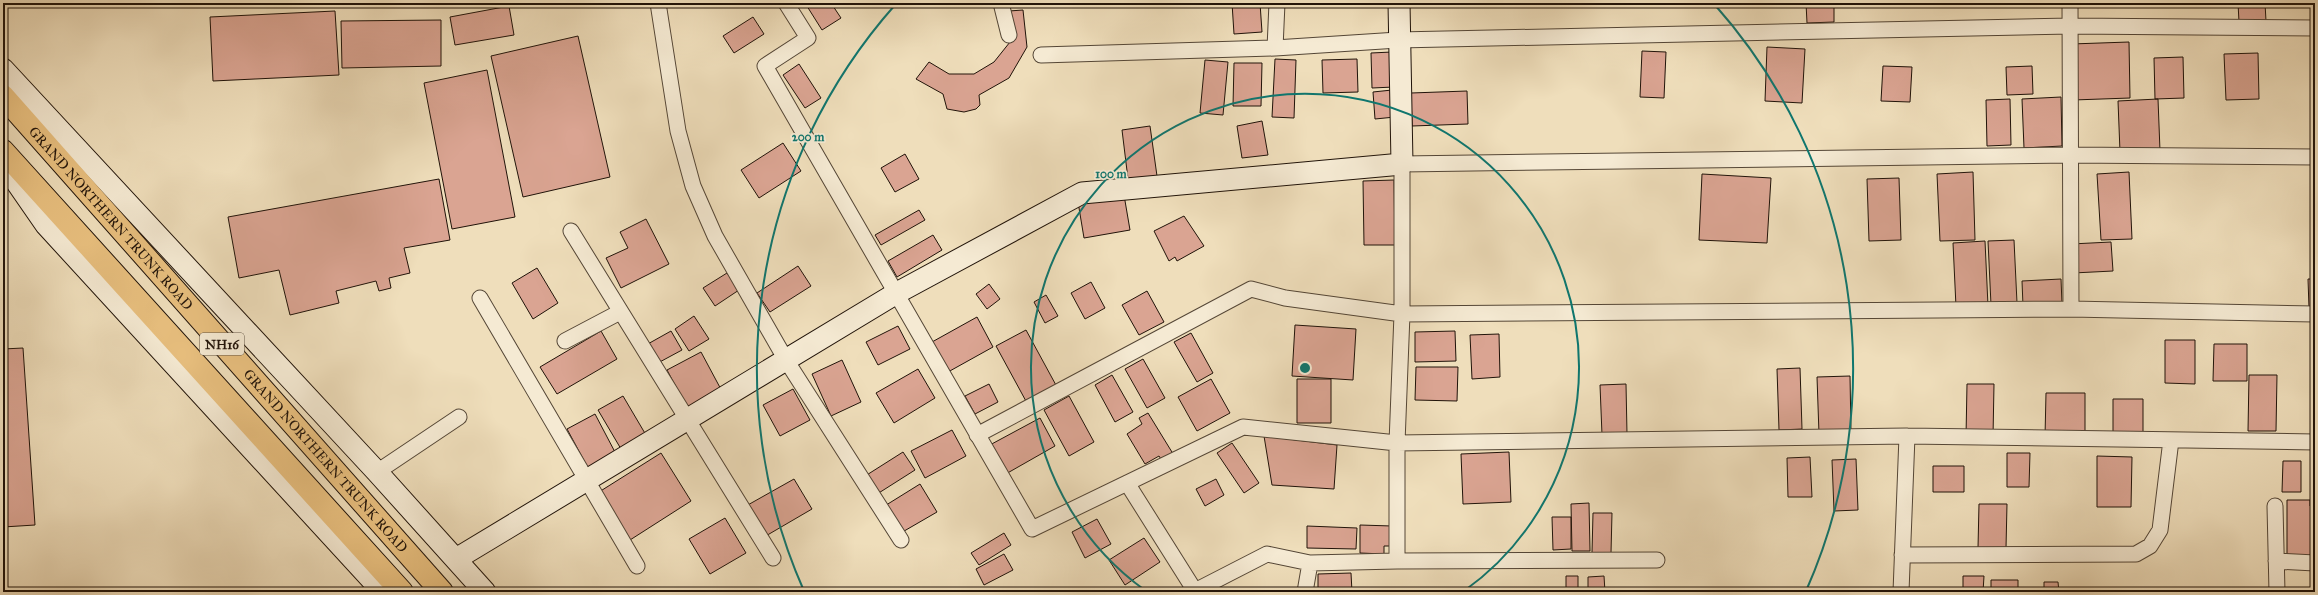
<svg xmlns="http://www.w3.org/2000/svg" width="2318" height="595" font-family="'IM FELL Great Primer',serif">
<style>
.building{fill:#daa492;stroke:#201309}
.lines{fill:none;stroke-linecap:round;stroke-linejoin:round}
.street-casing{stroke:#544636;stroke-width:17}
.secondary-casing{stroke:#201309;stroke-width:23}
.highway-casing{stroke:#201309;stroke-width:24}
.street{stroke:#f5ead3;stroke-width:15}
.secondary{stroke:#f5ead3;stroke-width:21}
.highway{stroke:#e8bf7e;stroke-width:22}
.ring{fill:none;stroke:#0f766e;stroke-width:2}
.labels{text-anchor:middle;stroke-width:3.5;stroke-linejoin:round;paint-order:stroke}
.shield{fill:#f5ead3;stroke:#605446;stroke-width:1}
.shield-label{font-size:13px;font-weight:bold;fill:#201309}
.street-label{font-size:14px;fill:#201309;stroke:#f5ead3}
.centre{fill:#0f766e;stroke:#f5ead3;stroke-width:2}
.ring-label{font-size:12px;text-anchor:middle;font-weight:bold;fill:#0f766e;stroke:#f5ead3;stroke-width:3.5;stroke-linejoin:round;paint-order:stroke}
</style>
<rect width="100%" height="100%" fill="#efdebb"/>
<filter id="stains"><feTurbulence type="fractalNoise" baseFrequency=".005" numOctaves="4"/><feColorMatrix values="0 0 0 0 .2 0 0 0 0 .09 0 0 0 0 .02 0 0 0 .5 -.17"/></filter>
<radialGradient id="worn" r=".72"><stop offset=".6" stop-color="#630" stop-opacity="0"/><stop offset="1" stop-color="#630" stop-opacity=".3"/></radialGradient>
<!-- building -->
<path class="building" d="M805,3H831L841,18L822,30Z
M1232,3H1260L1262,32L1234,34Z
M1806,3H1834V22L1807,23Z
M2159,3H2177V5H2159Z
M2238,3H2265L2266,21L2239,22Z
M509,6L514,35L455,45L450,17Z
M1023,10L1027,47L1009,78L979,95L980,105L976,109L964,112L947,109L943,94L916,79L929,62L949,74H974L994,62L1010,42L1009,11Z
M335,11L339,75L213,81L210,17Z
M753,17L764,34L734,53L723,36Z
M441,20V66L342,68L341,21Z
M578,36L610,177L523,197L491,56Z
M2129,42L2130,98L2073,100L2071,44Z
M1767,47L1805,49L1802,103L1765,101Z
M1642,51L1666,52L1664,98L1640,97Z
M1392,52L1394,87L1372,88L1371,53Z
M2258,53L2259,99L2226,100L2224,54Z
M2183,57L2184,98L2155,99L2154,58Z
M1275,59L1296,60L1294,118L1272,117Z
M1357,59L1358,92L1323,93L1322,60Z
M1205,60L1228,62L1223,115L1200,113Z
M1234,63H1262L1261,106H1233Z
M799,64L821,98L805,108L783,75Z
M1883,66L1912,67L1910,102L1881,101Z
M2032,66L2033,94L2007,95L2006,67Z
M487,70L515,217L452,229L424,83Z
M1392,90L1395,117L1375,119L1373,92Z
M1467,91L1468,124L1412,126L1411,93Z
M2061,97L2062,146L2024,148L2022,99Z
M2010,99L2011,145L1987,146L1986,100Z
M2158,99L2160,151L2120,152L2118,101Z
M1262,121L1268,155L1242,158L1237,126Z
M1150,126L1157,176L1128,179L1122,130Z
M783,143L801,171L759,198L741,170Z
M905,154L919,179L895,192L881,168Z
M1973,172L1975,240L1940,241L1937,174Z
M2129,172L2132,239L2101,240L2097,174Z
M1702,174L1771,178L1767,243L1699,240Z
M1899,178L1901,240L1869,241L1867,179Z
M439,179L450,240L404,248L410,273L389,278L391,288L379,291L376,281L336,291L339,303L290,315L279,270L239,278L228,217Z
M1394,180L1395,245H1364L1363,181Z
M1124,195L1130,230L1084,238L1078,202Z
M919,210L925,220L881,245L875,235Z
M1184,216L1204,246L1177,261L1175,257L1169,261L1154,231Z
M646,219L669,264L621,288L606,258L628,248L620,232Z
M933,235L942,250L897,277L888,261Z
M2014,240L2017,303L1991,305L1988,241Z
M1985,241L1988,306L1956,307L1953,243Z
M2111,242L2113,271L2073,273L2071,244Z
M798,266L811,286L770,312L757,293Z
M537,268L558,303L533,319L512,283Z
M727,273L739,290L715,306L703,288Z
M2061,279L2062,304L2023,306L2022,281Z
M2308,279H2315V308H2309Z
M1091,282L1105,308L1085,319L1071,293Z
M989,284L1000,299L987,309L976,294Z
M1147,291L1164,322L1139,335L1122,305Z
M1046,295L1058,316L1045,323L1034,302Z
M694,316L709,339L689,351L675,329Z
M977,317L993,347L948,372L932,342Z
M1295,325L1356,329L1353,380L1292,376Z
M898,326L910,349L878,365L866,342Z
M1026,330L1057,387L1027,403L996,346Z
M601,331L617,359L557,394L540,367Z
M671,331L682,350L656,364L646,345Z
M1455,331L1456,361L1415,362V332Z
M1191,333L1213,373L1197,382L1174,342Z
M1499,334L1500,377L1472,379L1470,335Z
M2165,340H2195V384L2165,383Z
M2214,344H2247V381H2213Z
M23,348L35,525L3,527V349Z
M701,352L724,395L690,413L667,370Z
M1143,359L1165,398L1147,408L1125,369Z
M842,360L861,402L831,416L812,374Z
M1416,367H1458L1457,401L1415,400Z
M1800,368L1802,429L1779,430L1777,369Z
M918,369L935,398L894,423L876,393Z
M1112,375L1133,412L1115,422L1095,385Z
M2249,375H2277L2276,431H2248Z
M1850,376L1851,432L1819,434L1817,377Z
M1211,379L1230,413L1197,431L1178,397Z
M1297,379H1331V423H1297Z
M989,384L998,402L975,414L965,396Z
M1626,384L1627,434L1602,435L1600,385Z
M1967,384H1994L1993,437H1966Z
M793,389L810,420L780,436L763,405Z
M2046,393H2085V437H2045Z
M623,396L646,435L621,449L598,410Z
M1069,396L1094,442L1069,456L1044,410Z
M2113,399H2143V439H2113Z
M1148,413L1175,457L1164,464L1159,456L1145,464L1127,434L1142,424L1139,418Z
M595,414L616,454L588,468L567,429Z
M1040,418L1055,446L1004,475L988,446Z
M952,430L966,456L925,478L911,451Z
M1264,436L1337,445L1334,489L1272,485Z
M1232,443L1259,483L1244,493L1217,453Z
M903,452L915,470L874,496L862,478Z
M1509,452L1511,502L1463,504L1461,454Z
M661,453L691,501L630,540L599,492Z
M2007,453H2030L2029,487H2007Z
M2097,456L2132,457L2131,507H2097Z
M1810,457L1812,497H1788L1787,458Z
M1856,459L1858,510L1834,511L1832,460Z
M2283,461H2301V492H2282Z
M1933,466H1964V492H1933Z
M794,479L812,509L764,537L746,506Z
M1216,479L1224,495L1205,506L1196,489Z
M920,484L937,512L899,534L883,507Z
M2287,500H2310V506H2315V550L2312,549L2313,556L2287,555Z
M1589,503L1590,551H1572L1571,504Z
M1979,504H2007L2006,548H1978Z
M1593,513H1612L1611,553H1592Z
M1552,517H1571V549L1553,550Z
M725,518L746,553L710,574L689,539Z
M1097,519L1111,544L1085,558L1072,532Z
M1360,525L1392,526V546H1384V554L1360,553Z
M1307,526L1357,528L1356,549L1307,548Z
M1004,533L1011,545L979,565L971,553Z
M1144,538L1160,562L1125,585L1109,560Z
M1004,554L1013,570L984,585L976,569Z
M1351,573L1352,592H1318V574Z
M1566,576H1578V592H1566Z
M1604,576L1605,592H1588V577Z
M1963,576H1984L1983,592H1963Z
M1991,580H2018V592H1991Z
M2044,582H2058L2059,592H2044Z"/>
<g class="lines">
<!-- street casing -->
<g class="street-casing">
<path id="street" d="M658,3L678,131L693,186L715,236L786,360L901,540
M786,3L808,38L765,66L1032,529L1243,427L1397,443V561
M1001,3L1009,35
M2070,3L2071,309
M1275,48L1277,3
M1041,55L1275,48L1398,40L2071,26L2315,28
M2315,157L2070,155L1402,164V314L1397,443L1907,436L2315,442
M571,231L773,558
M480,298L637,566
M565,341L620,312
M977,435L1251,289L1285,298L1402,314L2071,309L2315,314
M377,472L459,417
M1127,483L1195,591
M2275,506L2277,592
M1902,555L2136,554L2150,546L2160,530L2171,440
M2276,561L2315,563
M1193,592L1267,554L1310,563L1397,561L1657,560
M1305,592L1310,563
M1901,592L1907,436"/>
</g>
<!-- secondary casing -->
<g class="secondary-casing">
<path id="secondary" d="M3,69L377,472L485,592
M3,163L46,225L383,592
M456,559L895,294L1082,193L1402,164L1399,3"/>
</g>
<!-- highway casing -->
<g class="highway-casing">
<g id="highway">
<path id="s1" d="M3,96L442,592"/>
<path d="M3,151L402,592"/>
</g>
</g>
<!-- street -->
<use href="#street" class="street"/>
<!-- secondary -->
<use href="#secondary" class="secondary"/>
<!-- highway -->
<use href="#highway" class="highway"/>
</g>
<!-- distance rings -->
<g class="ring">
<path d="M1146 591A274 274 0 1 1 1464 591"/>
<path d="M804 591A548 548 0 0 1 895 5M1715 5A548 548 0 0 1 1806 591"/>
</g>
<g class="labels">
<!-- shield labels -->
<rect class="shield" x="200" y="333" width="44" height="22" rx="3"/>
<g class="shield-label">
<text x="222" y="349">NH16</text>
</g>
<!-- street labels -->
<g class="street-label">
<text dy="5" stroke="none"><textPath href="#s1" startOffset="163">GRAND NORTHERN TRUNK ROAD</textPath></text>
<text dy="5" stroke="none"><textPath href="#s1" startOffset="487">GRAND NORTHERN TRUNK ROAD</textPath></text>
</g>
</g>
<circle cx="1305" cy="368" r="6" class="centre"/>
<g class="ring-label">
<text x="808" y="141">200 m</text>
<text x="1111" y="178">100 m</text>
</g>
<!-- margin -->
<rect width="2318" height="595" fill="none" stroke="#efdebb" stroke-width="16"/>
<rect x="4" y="4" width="2310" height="587" fill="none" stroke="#201309" stroke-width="2"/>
<rect x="8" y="8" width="2302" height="579" fill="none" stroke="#201309"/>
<rect width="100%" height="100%" filter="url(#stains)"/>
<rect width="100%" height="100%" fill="url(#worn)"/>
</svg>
